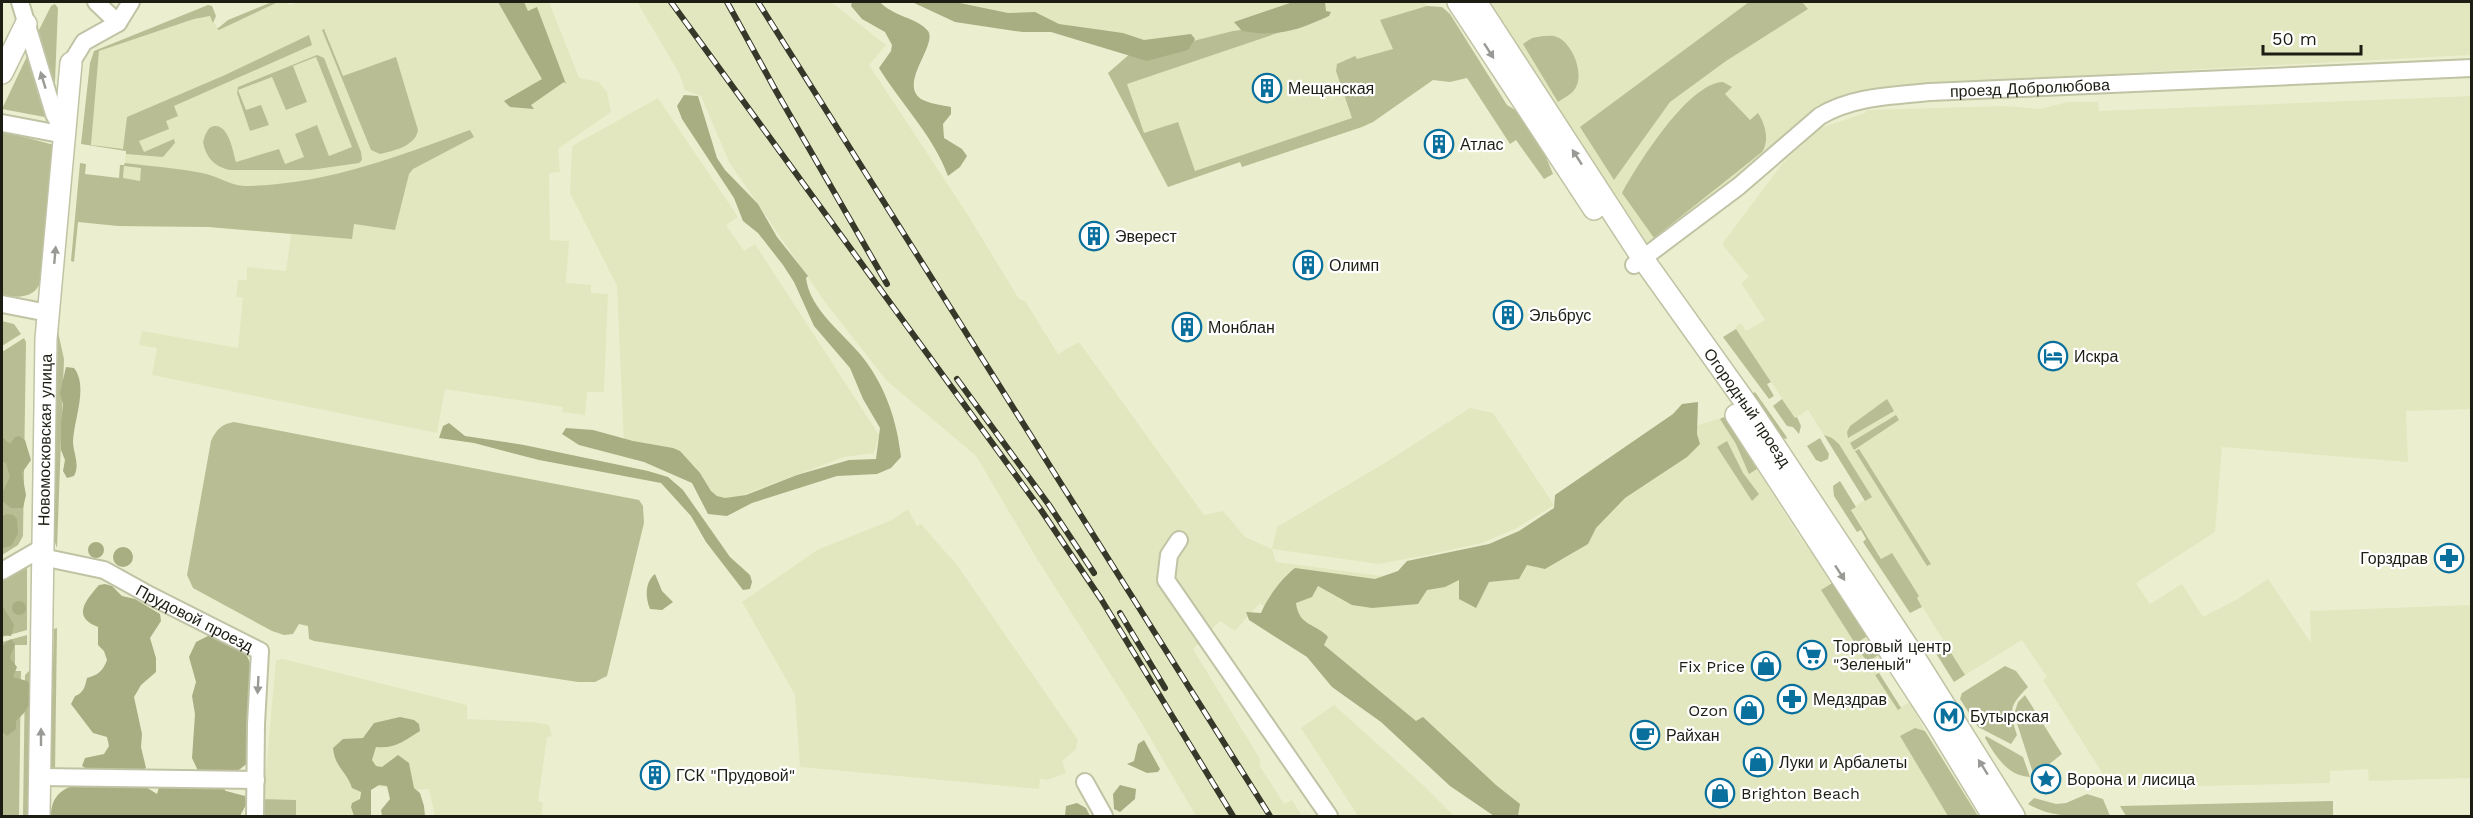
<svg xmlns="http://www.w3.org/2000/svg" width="2473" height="818" font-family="'Work Sans',sans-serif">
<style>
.built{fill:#e3e7bf}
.green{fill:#b9bd93;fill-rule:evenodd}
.forest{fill:#a9ad82}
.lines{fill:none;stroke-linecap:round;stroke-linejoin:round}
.minor-casing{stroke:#c0c3a4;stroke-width:20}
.major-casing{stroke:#c0c3a4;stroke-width:24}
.minor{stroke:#fff;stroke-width:16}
.major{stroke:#fff;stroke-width:21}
.rail-casing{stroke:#36382a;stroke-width:6}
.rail{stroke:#fff;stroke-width:4;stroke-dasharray:11;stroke-linecap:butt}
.oneway{fill:#999a95}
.labels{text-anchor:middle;stroke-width:4.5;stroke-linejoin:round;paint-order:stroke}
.poi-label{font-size:16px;fill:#1d1e13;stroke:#fff;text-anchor:start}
.street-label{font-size:16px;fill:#1d1e13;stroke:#fff}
</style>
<rect width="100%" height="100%" fill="#ecefcf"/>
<!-- built -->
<path class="built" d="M278,2H285L290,5L298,2H549L579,78L599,82L607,92L611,112L558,149L560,172L549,173L550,240L569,241L566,283L591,285V293L608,294L604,392H587L585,415L562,412L563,407L445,389L437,433L152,375L157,348L139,345L142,331L238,348L243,298L236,297L238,280H247V267L286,271L291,234L209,227L118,226L126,151L91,145L99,51L194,19L210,16L219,30Z
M637,2H831L886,45L869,65L966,212L1019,299L1025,301L1058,354L1079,342L1204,515L1223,511L1245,537L1272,549L1277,527L1388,461L1470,408L1493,413L1554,505L1517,528L1482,543L1432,554L1379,564L1272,549L1276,562L1382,576L1466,564L1686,429L1724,417L1799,536L1826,571L1888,667L1879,673L1901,707L1910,702L1925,731L1978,816H1514L1260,603L1235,631L1220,621L1193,649L1260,759V766L1284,804L1292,800L1302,816H1196L1138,717L1037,559L976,456L886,380L825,302L729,162L701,96L685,90L679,73Z
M915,2H1424L1458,49L1373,116L1168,187L1108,73L1140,46L1059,32Z
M1484,2H2471V55L1976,81L1874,89L1851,94L1817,110L1658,241L1650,244L1645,243Z
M2471,96V409L2406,411L2408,462L2222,447L2215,532L2136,583L2150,604L2182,584L2203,617L2236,600L2268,579L2311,643L2310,611L2471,605V778L2369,781L2368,769L2330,771V783L2112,788L2043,680L2047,677L2022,640L1965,675L1917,598L1909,603L1851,509L1865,500L1824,435L1808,410L1795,418L1735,327L1741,323L1746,331L1765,320L1741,283L1749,277L1722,244L1782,164L1820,128L1865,113L1866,110L2007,106L2040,109L2068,102H2098L2099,111Z
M658,98L738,217L726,225L744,251L755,244L879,435L874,453L844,457L722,503L673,448L624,445L617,286L570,193L572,146Z
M908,509L917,526L921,524L957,565L1078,740L1076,749L1062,761L1066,773L1047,780L1040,779L1039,789L800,767L795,695L742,602L817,550L892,520Z
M283,659L467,705V719L532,722L549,725L552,736L547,737L538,801L543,803L541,816H435L429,789L407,790L360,784L359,816H260V775L266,771L276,660Z
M1334,705L1423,785L1454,816H1358L1301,728Z"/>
<!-- green -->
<path class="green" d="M272,2H278L219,30L217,29L228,20Z
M1749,2H1802L1808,9L1726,61L1670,102L1614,180L1580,127Z
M55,4L58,8L55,81L52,84L36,36L51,6Z
M208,5L212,6L216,16L213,23L210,16L194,19L99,51L91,145L123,149L127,117L225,75L309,35L312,45L174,106L178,116L166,121L169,129L139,141L144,152L174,139L175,143L163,157L126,154V151L81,144L90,63L94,51Z
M1427,6L1442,7L1450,14L1507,105L1517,111L1546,157L1553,174L1544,179L1516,140L1510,144L1467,78L1450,82L1433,80L1373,122L1362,127L1242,167L1240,162L1168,187L1108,73L1140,45H1177L1233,31L1313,21L1127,84L1144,133L1178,122L1195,171L1352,118L1336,71L1337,64L1355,56L1357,59L1393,49L1380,20Z
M324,29L343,76L396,57L418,130C416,146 393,151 380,154L371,150L322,30Z
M1543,36C1548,36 1553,35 1557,37C1572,43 1584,72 1576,87C1573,94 1565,97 1558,102L1523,44L1532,38Z
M30,50L50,118L2,109Z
M317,55L324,58L361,152L362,160L359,163L310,170H229C214,166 206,158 203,142C205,136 207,127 214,126C229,124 233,152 236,162L279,149L285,164L304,157L295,134L317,125L329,156L352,147L316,57L293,66L307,102L286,110L272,77L238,90L246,110L261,105L269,125L250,131L237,93L238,87Z
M1723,82L1732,87L1725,94L1750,120L1758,113C1765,124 1770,140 1762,152L1654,238L1622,193C1638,164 1688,83 1723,82Z
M470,130L474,137L413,169L409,174L395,230L354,224L352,239L209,227L118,226L78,222L74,262L71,261L80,163L86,164L85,174L119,178L120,165H124L125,163C150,166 176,168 202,173C216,175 231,186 245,186C324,185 397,157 470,130ZM124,166L141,168L140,181L123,178Z
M2,131L54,145L42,279C35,299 19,298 2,295Z
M2,321L14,324L21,334L2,346Z
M1736,329L1771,382L1767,384L1774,396L1769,399L1723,337Z
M58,332L64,359L57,548L53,537Z
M24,338L26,342L23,536L18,545L2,555V352Z
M1755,392L1786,436L1787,439L1782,438L1751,395Z
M1782,399L1795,418L1797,417L1801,426L1799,434L1793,427L1787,426L1773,406Z
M1887,399L1894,411L1848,438L1847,432L1850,426Z
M1896,415L1899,420L1854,450L1850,443Z
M1724,417L1757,469L1749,474L1736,444L1720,419Z
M234,422L639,500L643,506L644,523L607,676L595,682H578L314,641L309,639L308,626L299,624L293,634L284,635L272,631L193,588L187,575L211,441C216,430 221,424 234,422Z
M1824,435L1832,438L1839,444L1872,497L1865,501Z
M1820,438L1829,454L1828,459L1821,462L1816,460L1807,446Z
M1727,441L1743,473L1759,494L1752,501L1717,447Z
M1859,449L1931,564L1927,566L1855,451Z
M1840,481L1856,507L1851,510L1881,559L1892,553L1919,596L1917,598L1922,607L1910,613L1863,542L1866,539L1861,530L1857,532L1834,496L1833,486Z
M27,566V630L2,637V580Z
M1834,582L1869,635L1861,640L1867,650L1875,646L1880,654L1867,662L1821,590Z
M57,628L55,773L51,772L50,768L54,629Z
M27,635V645H15V671H21L19,816H2V642Z
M1943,640L1965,675L1954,682L1932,647Z
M2005,666L2016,671L2028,687C2009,706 2009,710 2017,735L2011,744L1978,727L1960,699L1962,693Z
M30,670L29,816H23L25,675Z
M1879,673L1901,708L1898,710L1875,675Z
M2025,695L2062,754L2034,776L2014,714L2018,702Z
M1915,728L1925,731L1978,816H1948L1900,736Z
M1986,736L2023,757L2030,777C2007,776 1995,755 1985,738Z
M2087,794L2103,799L2110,816C2082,817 2050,818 2028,804L2034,798L2056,804L2066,803Z
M260,799L296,800V816H260Z
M2333,801V816H2126L2120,806Z"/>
<!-- forest -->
<path class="forest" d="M498,2H524L528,11L537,7L566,84L564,82L531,105L534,109L510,107L504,101L542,79Z
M852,2H880C892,16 918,18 928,31C938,45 896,86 923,100C931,104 942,105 951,107V114L943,124L944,138L962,149L967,156L960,167L948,176C933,135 901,104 879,68L891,51L892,45L885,32L862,19L851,6Z
M912,2H955L1008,13L1035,12L1059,24L1123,33L1144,40L1191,34L1195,39L1188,50L1147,61L1051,32H1022L955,22Z
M1293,2H1325L1326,11L1331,12L1329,16C1296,31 1278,37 1242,31L1234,22Z
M684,95L698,96L717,158L725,170L758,204L777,237L808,276L806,278C810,311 845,334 864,359C886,388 897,421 901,457L891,468L877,474L837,476L752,503L727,516L708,514L692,483L644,462L579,445L562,434L566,428L593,430L633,441L673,448L680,451L700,473L711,491L717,496L725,498L746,495L797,475L849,460L876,459L880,428L863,399L850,368L814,326L794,282L783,265L758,233L743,221L734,198L682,119L677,106Z
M66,367L74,368C89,387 73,421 73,443C74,455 80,465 74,476L67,478L63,471L65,460L61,450V423L63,404L60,393Z
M1698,402L1697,434L1700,444L1687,457L1625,498L1596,528L1588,544L1545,569L1527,565L1519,579L1489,582L1476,608L1459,599V580L1445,587L1427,590L1418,604L1372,608L1352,605L1318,586L1312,597L1296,603C1299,627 1316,623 1328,637L1324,645L1416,721L1423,717L1496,785L1520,804L1518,816H1494L1450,786L1381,722L1332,687L1307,657L1249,620L1246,612L1261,613C1268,597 1281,579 1295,568L1375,579L1398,571L1407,561L1489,544L1519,531L1554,508L1555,495L1673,414L1682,404Z
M449,423L465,436L524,445L648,471L668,477L683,490L730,557L750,575L752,582L750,589L743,590L706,542L691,516L661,483L539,460L474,443L439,438L443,426Z
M19,436L25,440L31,460L22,473L26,495L23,508H11L2,501V493L10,477L6,463L2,461V437L10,444L15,437Z
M7,514L13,515L17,519L18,534L11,546L2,548V516Z
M88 550a8 8 0 1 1 16 0a8 8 0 1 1-16 0Z
M113 557a10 10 0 1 1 20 0a10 10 0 1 1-20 0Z
M655,574L662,591L673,602L662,610L650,609C645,597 645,582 655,574Z
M105,584L112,586L122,596L135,599L160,614L161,621L150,638L156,658V672L141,685L134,697L142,734L141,747L146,768L141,772L89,770L82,766L85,758L104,754L109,746L107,737L93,733L71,704L75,696C84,693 85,686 87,678C98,675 103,671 107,660L104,651L98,645V627C71,617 86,600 99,585Z
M12 608a7 7 0 1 1 14 0a7 7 0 1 1-14 0Z
M2,605L14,625L11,636L2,635Z
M208,636C234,638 246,645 252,670L249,762L231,776L199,773L192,758L195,714L192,696L196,682L189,657L196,642Z
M11,639L15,644L10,658L17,667L13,677L27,681L31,685L33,699L24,713L16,721V729L7,736L2,731V646Z
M400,717L414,720L419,724L420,731C404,741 395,749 376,747L372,760L376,766L382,767L398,755L409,763L414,788L420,793L424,806L425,816H382L381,810L390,799L387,786L379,785L371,790V816H354L351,807L352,803L360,799L361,792L352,788C346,770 335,768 333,748L343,739L363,738L374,723Z
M1144,740L1160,769L1158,772L1147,773L1127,764L1134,761L1138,744Z
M94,780L141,784L157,794L159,787L220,786L226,791L245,796L247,803L240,816H51C51,789 72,785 94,780Z
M1120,785L1136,789L1135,799L1120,812L1114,809L1113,794Z
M1077,803L1086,808L1090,816H1065L1066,806Z"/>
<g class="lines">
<!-- minor casing -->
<g class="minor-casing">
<g id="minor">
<path d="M20,2L54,114L65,135"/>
<path d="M96,2L118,23"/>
<path d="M71,63L84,42L118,23L131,2"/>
<path d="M2,123L65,135"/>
<path id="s1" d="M1634,265L1739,186L1820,116C1854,96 1892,96 1930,92L2472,68"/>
<path d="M2,304L48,313"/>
<path d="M1179,540L1169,555L1166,580L1329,816"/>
<path id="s2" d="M42,557L104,570L151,596L260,651L256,724L255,816"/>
<path d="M2,571L42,548"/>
<path d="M40,777L256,780"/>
<path d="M1085,782L1104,816"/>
</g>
</g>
<!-- major casing -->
<g class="major-casing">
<g id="major">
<path d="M1458,2L1594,209"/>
<path id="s3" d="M1476,2L1643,259L1748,406L1911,652L2014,816"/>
<path d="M2,73L26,24"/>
<path d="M1736,415L1936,722L1993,816"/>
<path id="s4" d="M39,816L46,339L71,63"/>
</g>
</g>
<!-- minor -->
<use href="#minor" class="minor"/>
<!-- major -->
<use href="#major" class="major"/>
<!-- rail casing -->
<g class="rail-casing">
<path id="rail" d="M671,2L1041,510L1101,599L1233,816
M727,2L776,91L887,284
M758,2L1270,816
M957,379L1049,505L1094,573
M1120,613L1165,688"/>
</g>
<!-- rail -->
<use href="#rail" class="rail"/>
</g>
<!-- one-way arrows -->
<defs><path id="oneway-solid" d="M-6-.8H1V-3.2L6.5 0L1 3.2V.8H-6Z" transform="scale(1.5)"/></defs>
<g class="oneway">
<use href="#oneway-solid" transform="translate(1489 51) rotate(57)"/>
<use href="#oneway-solid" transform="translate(43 80) rotate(-107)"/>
<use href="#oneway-solid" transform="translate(1577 157) rotate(-123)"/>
<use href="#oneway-solid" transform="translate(55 255) rotate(-85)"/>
<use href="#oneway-solid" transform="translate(1840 573) rotate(57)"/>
<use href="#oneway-solid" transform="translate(258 685) rotate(93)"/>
<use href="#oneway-solid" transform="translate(41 737) rotate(-90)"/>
<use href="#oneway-solid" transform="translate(1983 767) rotate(-122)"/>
</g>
<!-- icons -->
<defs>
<g id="building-ring" transform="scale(1.5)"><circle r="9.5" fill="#fff" stroke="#096f9c" stroke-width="1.5"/><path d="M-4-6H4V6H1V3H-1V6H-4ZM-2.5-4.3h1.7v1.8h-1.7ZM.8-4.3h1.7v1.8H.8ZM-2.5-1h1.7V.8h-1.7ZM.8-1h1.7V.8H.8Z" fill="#096f9c"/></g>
<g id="hotel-ring" transform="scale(1.5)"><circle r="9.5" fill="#fff" stroke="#096f9c" stroke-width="1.5"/><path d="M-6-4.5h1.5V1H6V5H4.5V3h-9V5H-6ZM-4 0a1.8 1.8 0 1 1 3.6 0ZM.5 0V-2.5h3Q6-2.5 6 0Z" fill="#096f9c"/></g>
<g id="pharmacy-ring" transform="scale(1.5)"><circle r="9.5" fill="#fff" stroke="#096f9c" stroke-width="1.5"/><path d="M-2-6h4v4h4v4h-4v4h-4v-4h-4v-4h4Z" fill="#096f9c"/></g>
<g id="supermarket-ring" transform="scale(1.5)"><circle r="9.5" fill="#fff" stroke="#096f9c" stroke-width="1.5"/><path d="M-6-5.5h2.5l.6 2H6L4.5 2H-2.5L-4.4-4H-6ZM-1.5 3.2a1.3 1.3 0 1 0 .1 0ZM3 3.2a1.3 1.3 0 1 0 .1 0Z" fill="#096f9c"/></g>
<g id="shop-ring" transform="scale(1.5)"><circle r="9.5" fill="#fff" stroke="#096f9c" stroke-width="1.5"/><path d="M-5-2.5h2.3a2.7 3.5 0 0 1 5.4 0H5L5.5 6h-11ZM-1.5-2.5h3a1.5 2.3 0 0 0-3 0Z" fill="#096f9c"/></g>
<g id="metro-ring" transform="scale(1.5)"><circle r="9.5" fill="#fff" stroke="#096f9c" stroke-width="1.5"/><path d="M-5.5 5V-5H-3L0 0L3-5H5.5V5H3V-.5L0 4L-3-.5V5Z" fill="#096f9c"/></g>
<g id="cafe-ring" transform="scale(1.5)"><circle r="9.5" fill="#fff" stroke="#096f9c" stroke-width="1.5"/><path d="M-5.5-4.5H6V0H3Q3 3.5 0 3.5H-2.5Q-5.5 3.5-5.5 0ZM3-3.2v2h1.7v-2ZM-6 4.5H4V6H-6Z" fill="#096f9c"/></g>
<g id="sight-ring" transform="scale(1.5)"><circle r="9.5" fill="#fff" stroke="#096f9c" stroke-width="1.5"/><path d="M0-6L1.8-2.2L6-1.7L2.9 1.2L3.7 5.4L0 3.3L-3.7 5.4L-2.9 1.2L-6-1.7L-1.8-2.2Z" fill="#096f9c"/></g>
</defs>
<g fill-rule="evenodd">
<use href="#building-ring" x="1267" y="88"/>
<use href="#building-ring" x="1439" y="144"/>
<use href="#building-ring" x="1094" y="236"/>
<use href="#building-ring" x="1308" y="265"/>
<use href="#building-ring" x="1508" y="315"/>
<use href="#building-ring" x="1187" y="327"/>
<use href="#hotel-ring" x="2053" y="356"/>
<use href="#pharmacy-ring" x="2449" y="558"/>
<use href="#supermarket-ring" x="1812" y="655"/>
<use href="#shop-ring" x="1766" y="666"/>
<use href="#pharmacy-ring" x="1792" y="699"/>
<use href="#shop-ring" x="1749" y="710"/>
<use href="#metro-ring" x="1949" y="716"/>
<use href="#cafe-ring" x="1645" y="735"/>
<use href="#shop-ring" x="1758" y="762"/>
<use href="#building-ring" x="655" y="775"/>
<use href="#sight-ring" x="2046" y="779"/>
<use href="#shop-ring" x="1720" y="793"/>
</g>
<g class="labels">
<!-- poi labels -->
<g class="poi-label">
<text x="1288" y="94">Мещанская</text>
<text x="1460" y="150">Атлас</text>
<text x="1115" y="242">Эверест</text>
<text x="1329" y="271">Олимп</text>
<text x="1529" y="321">Эльбрус</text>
<text x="1208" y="333">Монблан</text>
<text x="2074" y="362">Искра</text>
<text x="2428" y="564" text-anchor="end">Горздрав</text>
<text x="1833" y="652">Торговый центр<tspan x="1833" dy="18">"Зеленый"</tspan></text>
<text x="1745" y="672" text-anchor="end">Fix Price</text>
<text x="1813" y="705">Медздрав</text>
<text x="1728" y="716" text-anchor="end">Ozon</text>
<text x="1970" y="722">Бутырская</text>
<text x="1666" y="741">Райхан</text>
<text x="1779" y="768">Луки и Арбалеты</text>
<text x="676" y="781">ГСК "Прудовой"</text>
<text x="2067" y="785">Ворона и лисица</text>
<text x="1741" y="799">Brighton Beach</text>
</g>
<!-- street labels -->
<g class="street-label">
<text dy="6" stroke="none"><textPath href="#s1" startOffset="452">проезд Добролюбова</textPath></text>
<text dy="6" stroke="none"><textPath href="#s3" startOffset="488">Огородный проезд</textPath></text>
<text dy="6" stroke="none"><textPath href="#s4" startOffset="376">Новомосковская улица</textPath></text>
<text dy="6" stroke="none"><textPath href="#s2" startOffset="166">Прудовой проезд</textPath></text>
</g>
</g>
<!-- border -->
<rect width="2473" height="818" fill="none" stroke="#1d1e13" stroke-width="6"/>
<!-- scale -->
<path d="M2263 45v9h98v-9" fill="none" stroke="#1d1e13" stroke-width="3"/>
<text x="2272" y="45" font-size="18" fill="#1d1e13" stroke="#ffffff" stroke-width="4.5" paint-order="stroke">50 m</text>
</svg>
